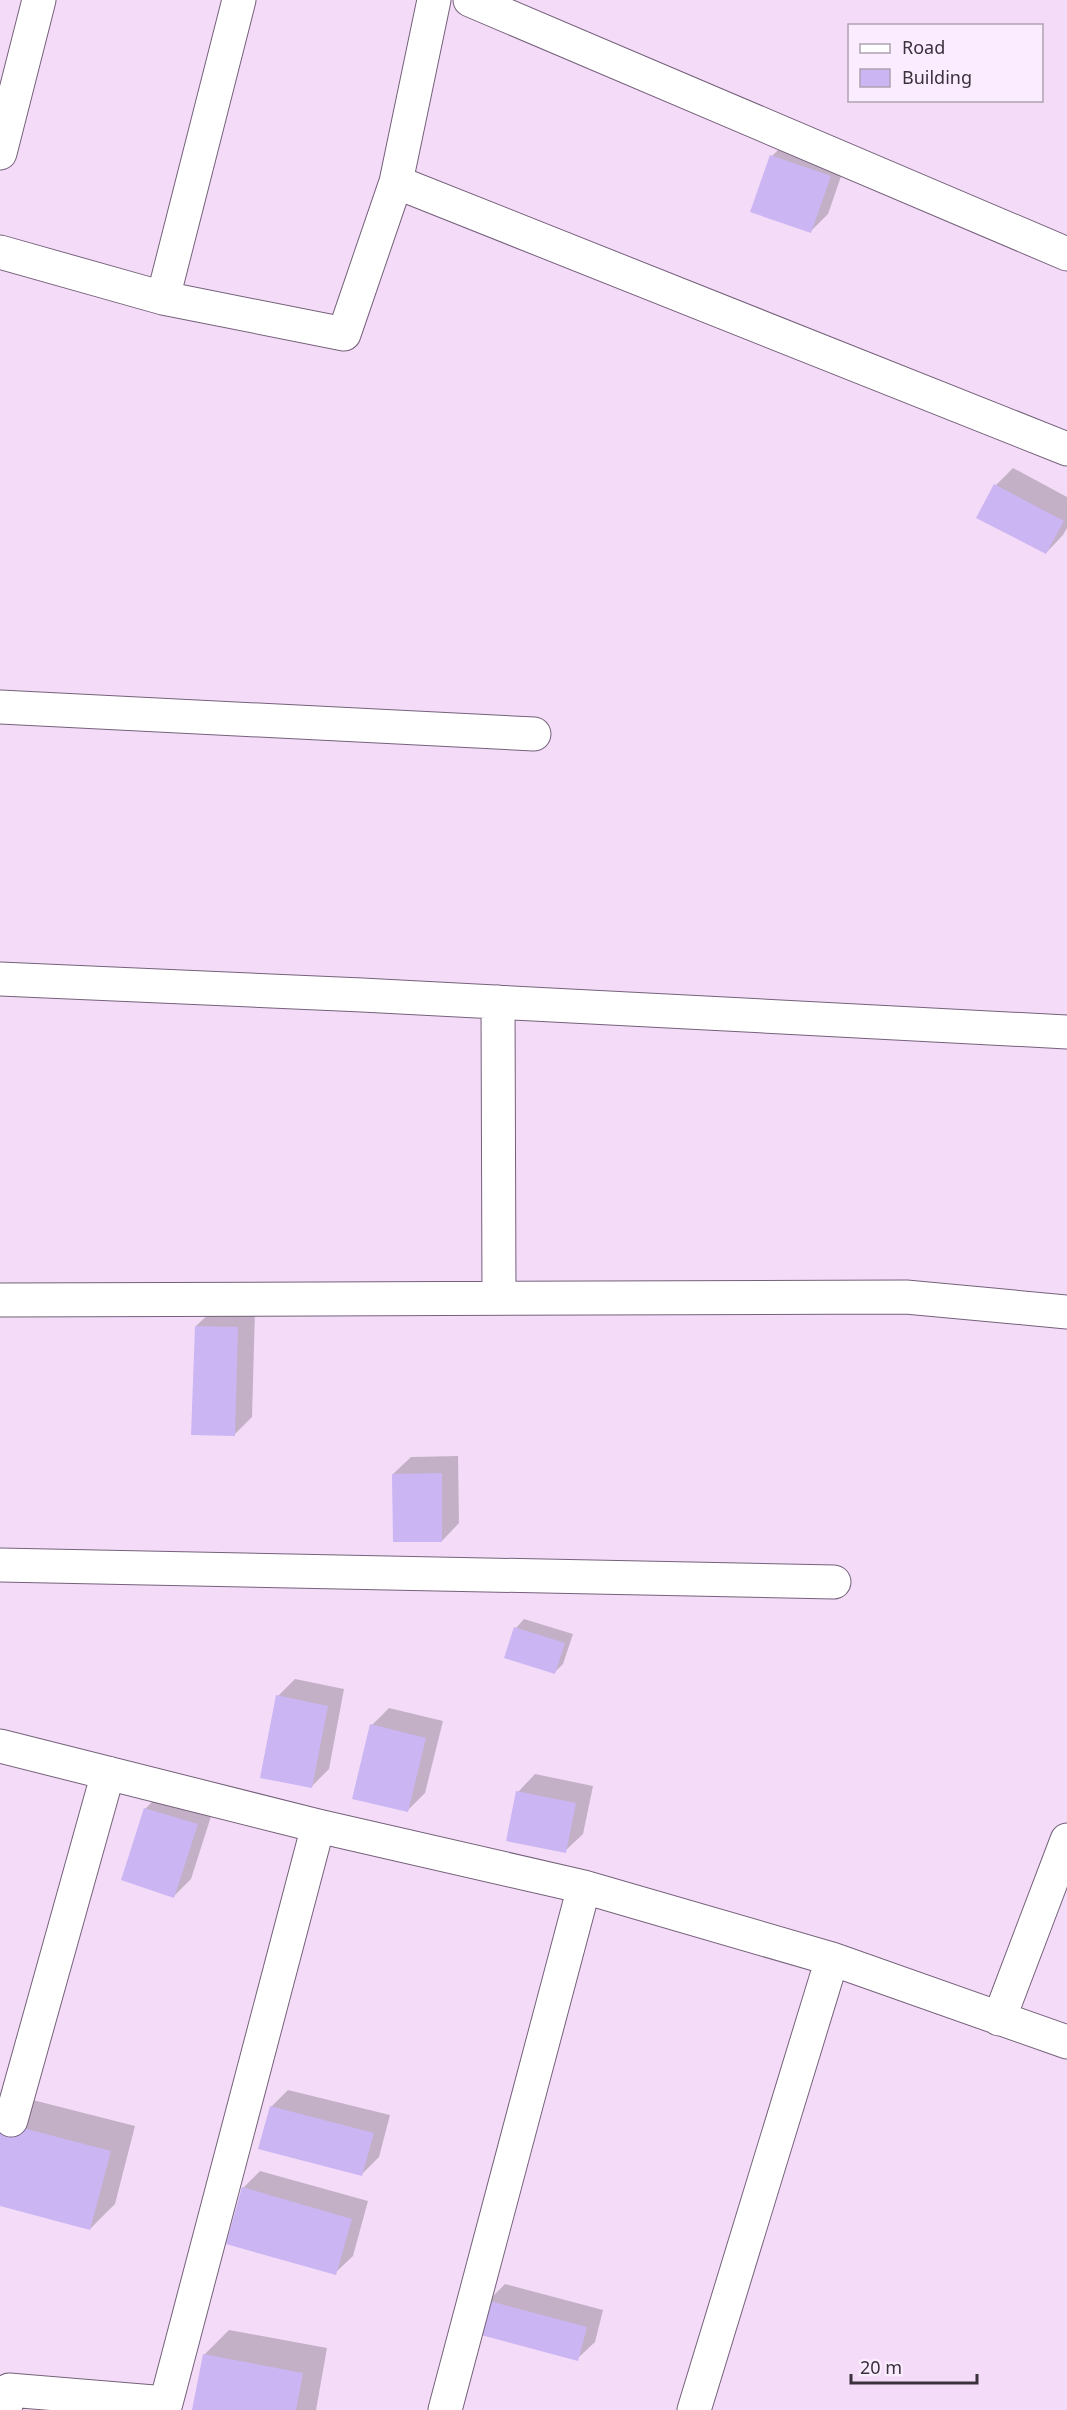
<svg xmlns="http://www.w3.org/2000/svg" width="1067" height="2410" font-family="'Noto Sans',sans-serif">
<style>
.shadow{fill:#0003}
.building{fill:#cbb5f2}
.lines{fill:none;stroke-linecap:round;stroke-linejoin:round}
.street-casing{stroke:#75617a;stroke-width:35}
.street{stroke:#fff;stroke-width:33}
</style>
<rect width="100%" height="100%" fill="#f4dcf9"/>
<!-- shadow -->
<path class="shadow" d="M789,139L847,159L828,214L811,231L772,156Z
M1013,468L1067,497V528L1063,535L1046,553L996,485Z
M214,1309L255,1310L252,1417L234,1435L196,1326Z
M458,1456L459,1523L442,1541L393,1474L411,1457Z
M524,1619L573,1634L563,1664L555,1672L506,1657L516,1628Z
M295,1679L344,1689L329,1769L311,1787L278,1696Z
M389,1708L443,1721L425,1793L407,1811L372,1725Z
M535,1774L593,1786L583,1834L565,1851L518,1792Z
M163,1791L214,1807L191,1879L174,1896L123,1879L146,1808Z
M288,2090L390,2115L379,2157L362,2174L271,2107Z
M21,2097L135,2126L115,2204L90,2229L0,2205Z
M260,2171L368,2201L353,2256L335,2273L243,2188Z
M505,2284L603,2310L595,2342L577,2359L488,2301Z
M229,2330L327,2348L316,2410H194L204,2355Z"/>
<!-- building -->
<path class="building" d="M770,155L831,176L811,233L750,212Z
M994,484L1064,521L1046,554L976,518Z
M195,1326L238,1327L235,1436L191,1435Z
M442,1473V1542H393L392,1474Z
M514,1627L565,1643L555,1674L504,1658Z
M276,1695L328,1706L312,1788L260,1778Z
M370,1724L426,1738L408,1812L352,1799Z
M516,1791L576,1803L566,1853L506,1841Z
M144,1808L198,1824L174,1898L121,1880Z
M270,2106L374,2133L362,2176L258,2149Z
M0,2122L111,2151L90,2230L0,2206Z
M242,2187L352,2219L336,2275L226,2244Z
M486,2300L587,2327L578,2361L477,2334Z
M203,2354L303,2373L296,2410H192Z"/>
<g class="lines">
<!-- street casing -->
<g class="street-casing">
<path id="street" d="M470,0L1067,254
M0,153L39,0
M396,182L1067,449
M0,252L163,298L344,334L396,182L434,0
M163,298L239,0
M0,707L534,734
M0,979L362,995L1067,1032
M498,1002L499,1298
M0,1300L906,1297L1067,1312
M0,1565L834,1582
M0,1746L318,1826L584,1887L832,1959L1067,2042
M999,2019L1067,1840
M11,2120L108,1773
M5,2410L9,2390L166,2403L318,1826
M445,2410L584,1887
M694,2410L832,1959"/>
</g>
<!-- street -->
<use href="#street" class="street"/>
</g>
<!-- legend -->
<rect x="848" y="24" width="195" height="78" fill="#fbedff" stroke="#aea2b1" stroke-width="1.5"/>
<rect x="860" y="44" width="30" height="9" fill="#ffffff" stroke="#aea2b1" stroke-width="1.5"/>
<text x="902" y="54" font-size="18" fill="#3a313c">Road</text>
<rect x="860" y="69" width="30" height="18" fill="#cbb5f2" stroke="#aea2b1" stroke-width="1.5"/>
<text x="902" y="84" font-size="18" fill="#3a313c">Building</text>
<!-- scale -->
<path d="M851 2374v9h126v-9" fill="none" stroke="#3a313c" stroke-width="3"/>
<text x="860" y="2374" font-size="18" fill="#3a313c" stroke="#fbedff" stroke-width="4.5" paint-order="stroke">20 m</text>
</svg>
